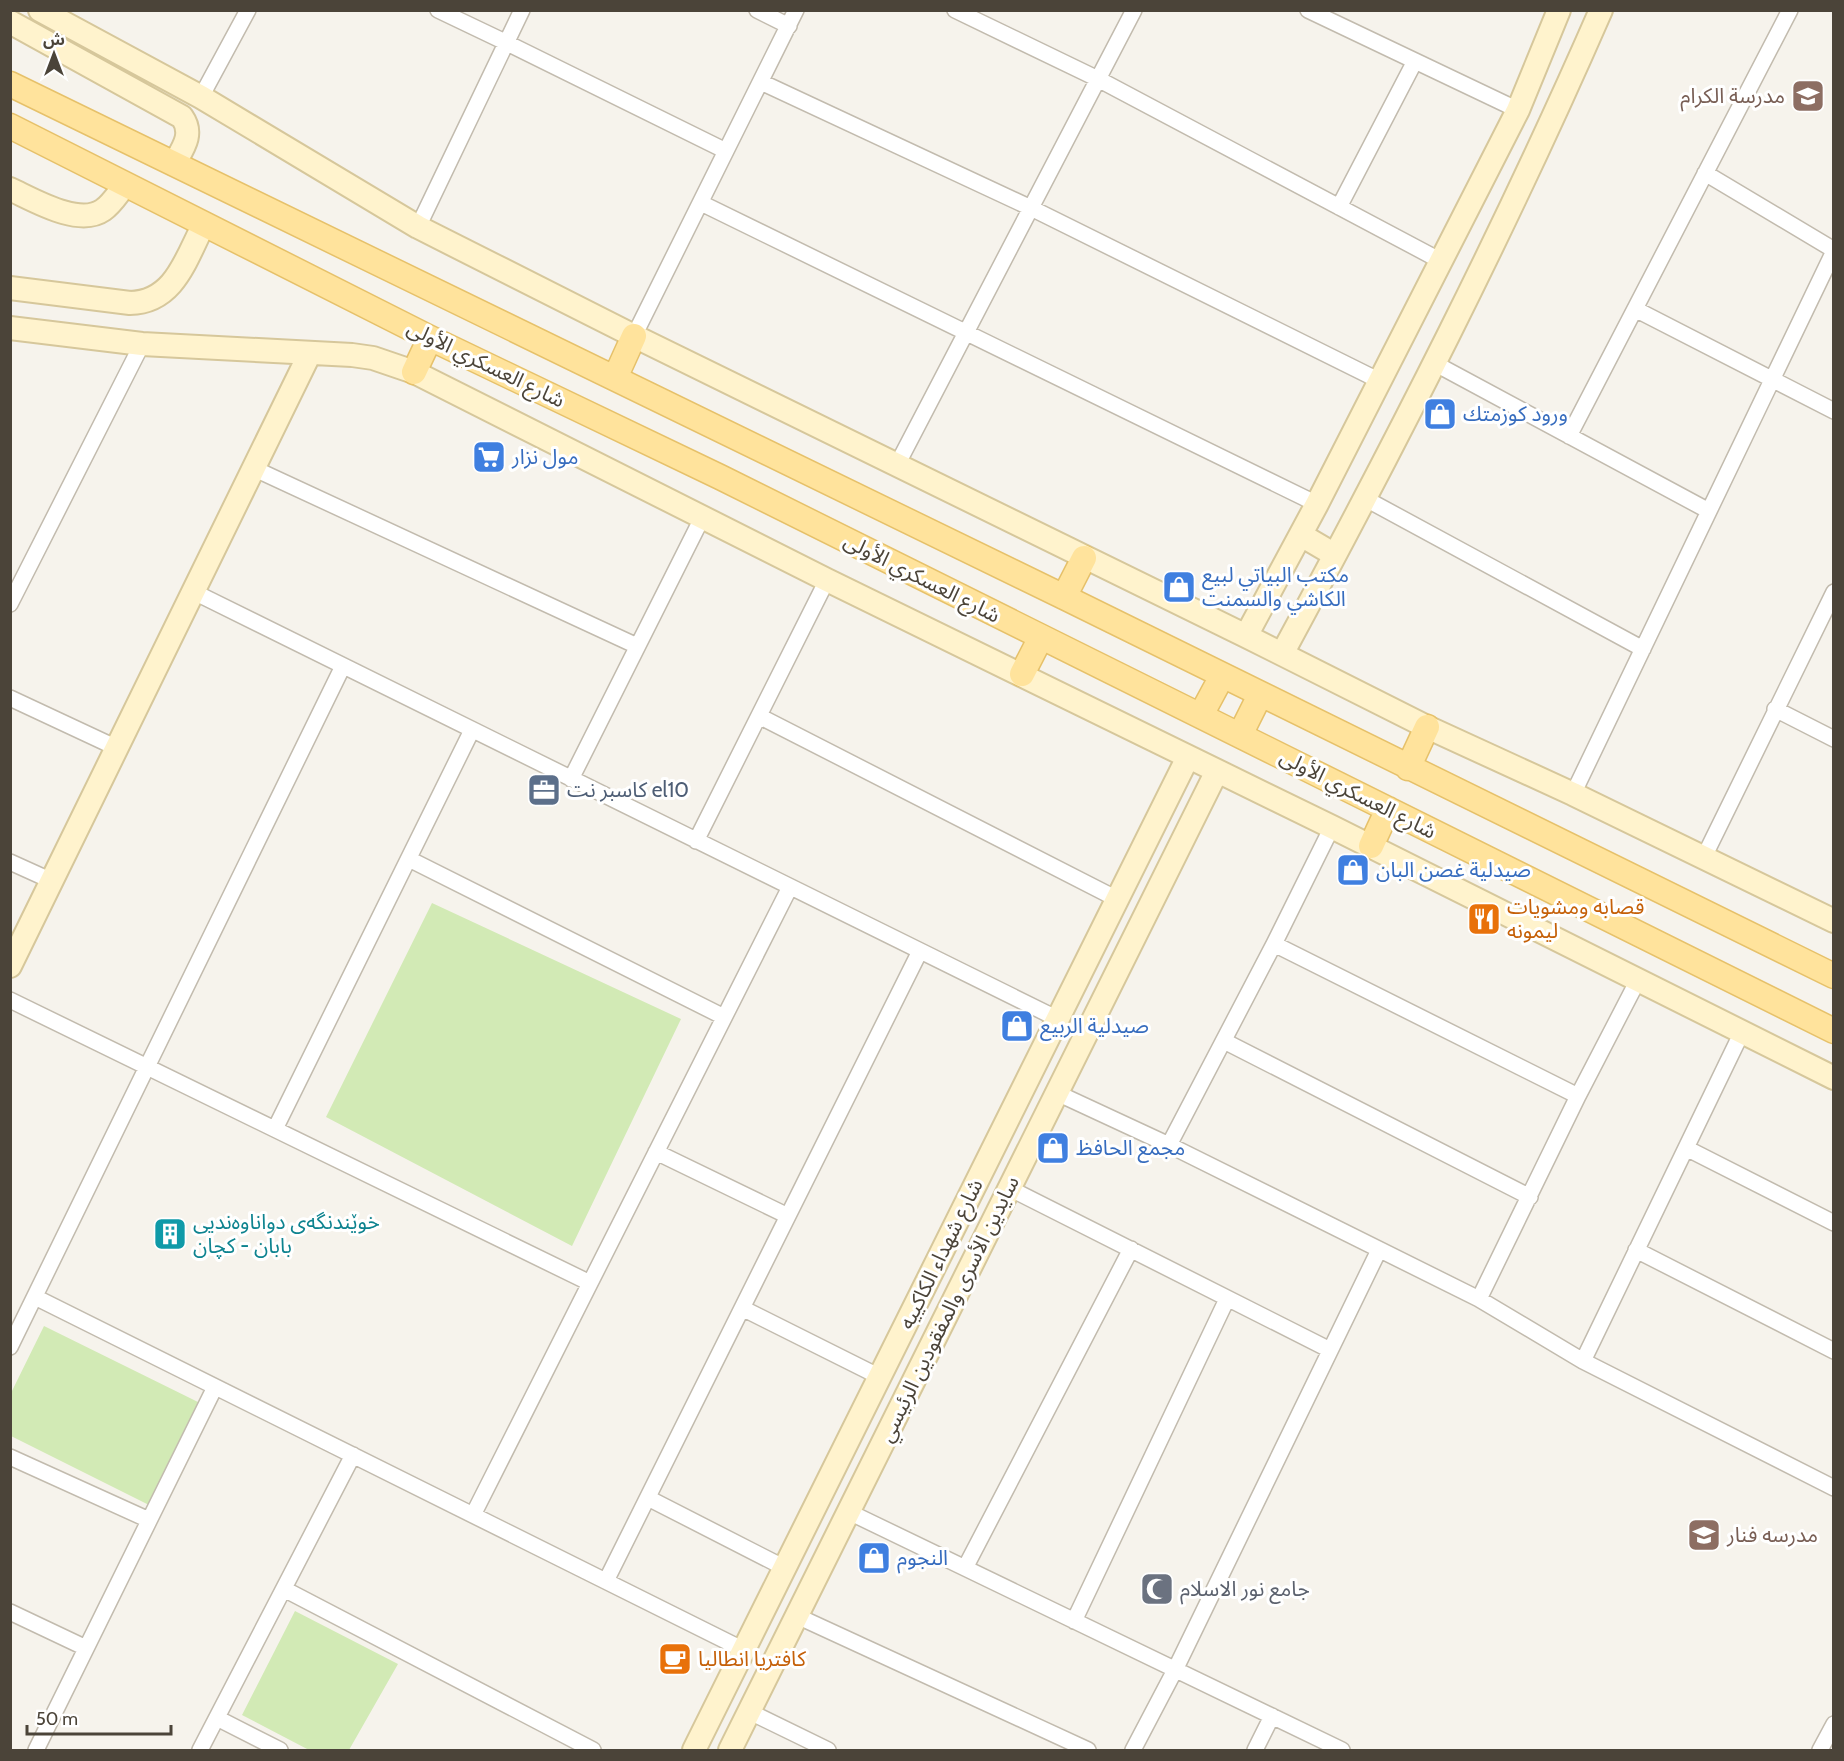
<svg xmlns="http://www.w3.org/2000/svg" width="1844" height="1761" font-family="Cabin,'Noto Sans Arabic',sans-serif">
<style>
.green{fill:#d2eab5}
.lines{fill:none;stroke-linecap:round;stroke-linejoin:round}
.street-casing{stroke:#c2bbae;stroke-width:18}
.secondary-casing{stroke:#d6c79b;stroke-width:26}
.primary-casing{stroke:#e6c16a;stroke-width:27}
.street{stroke:#fff;stroke-width:15}
.secondary{stroke:#fff3cd;stroke-width:22}
.primary{stroke:#ffe39c;stroke-width:24}
.labels{text-anchor:middle;stroke-width:6;stroke-linejoin:round;paint-order:stroke}
.education-label{font-size:21px;fill:#785e54;stroke:#fff;text-anchor:end}
.street-label{font-size:21px;fill:#4b4439;stroke:#fff}
.shop-label{font-size:21px;fill:#366cbe;stroke:#fff;text-anchor:start}
.service-label{font-size:21px;fill:#4e5e75;stroke:#fff;text-anchor:start}
.food-label{font-size:21px;fill:#c56008;stroke:#fff;text-anchor:start}
.culture-label{font-size:21px;fill:#0d838f;stroke:#fff;text-anchor:start}
.worship-label{font-size:21px;fill:#5b616d;stroke:#fff;text-anchor:start}
</style>
<rect width="100%" height="100%" fill="#f6f3ec"/>
<!-- green -->
<path class="green" d="M432,903L681,1019L572,1246L326,1117Z
M44,1326L200,1403L149,1505L11,1436L10,1395Z
M295,1611L398,1664L349,1750H309L242,1715Z"/>
<g class="lines">
<!-- street casing -->
<g class="street-casing">
<path id="street" d="M438,10L507,43L726,151
M757,10L789,26
M955,10L1098,79L1441,261
M1308,10L1518,110
M761,82L1031,208L1380,381
M201,97L248,10
M1705,173L1834,250
M701,203L1317,504
M1339,207L1415,61
M418,227L522,10
M1635,309L1834,411
M634,336L796,10
M1434,363L1709,511
M1569,436L1790,10
M897,465L1134,10
M255,469L637,646
M1366,499L1643,649
M194,592L1058,1019
M10,604L142,344
M10,698L117,748
M1775,709L1834,739
M759,716L1117,899
M571,779L702,518
M1573,794L1834,251
M696,841L827,580
M1704,857L1834,592
M409,859L724,1017
M10,862L52,881
M1274,944L1578,1096
M10,1000L590,1283
M1224,1041L1530,1197
M1057,1093L1169,1145L1479,1299L1583,1361L1834,1488
M275,1129L472,730
M1169,1145L1274,944L1332,827
M1686,1148L1834,1223
M656,1152L788,1216
M1009,1188L1330,1350
M1636,1250L1834,1351
M35,1297L744,1650
M1479,1299L1578,1096L1638,980
M742,1308L880,1377
M10,1347L343,666
M1583,1361L1742,1032
M10,1457L149,1520
M648,1498L785,1568
M849,1512L1342,1750
M473,1515L790,887
M965,1568L1131,1249
M606,1581L920,951
M284,1589L593,1750
M10,1612L86,1648
M797,1616L1088,1750
M1074,1621L1227,1299
M750,1712L828,1750
M217,1718L280,1750
M36,1750L215,1387
M200,1750L353,1455
M1133,1750L1175,1670L1379,1250
M1255,1750L1272,1716
M1820,1750L1834,1724"/>
</g>
<!-- secondary casing -->
<g class="secondary-casing">
<path id="secondary" d="M40,10L201,97L418,227L634,336L1246,636L1427,727L1573,794L1834,921
M10,22L182,117C194,134 183,148 174,164
M10,189C34,200 79,227 103,210C112,204 119,192 125,185
M10,288L130,303C175,302 186,258 204,224
M10,328L142,344L352,355L373,358L414,372L827,580L1332,827L1834,1078
M1301,535L1335,555
M1246,636L1317,504L1518,110L1559,10
M1282,654C1396,443 1505,230 1601,10
M10,966L310,353
M694,1750L1188,757
M730,1750L1217,771"/>
</g>
<!-- primary casing -->
<g class="primary-casing">
<path id="primary" d="M10,84L1064,597L1834,976
M10,126L430,338L720,477L1834,1031
M414,372L430,338
M615,378L634,336
M1064,597L1084,558
M1022,674L1041,637
M1201,715L1222,676
M1240,735L1260,695
M1408,768L1427,727
M1371,846L1388,809"/>
</g>
<!-- street -->
<use href="#street" class="street"/>
<!-- secondary -->
<use href="#secondary" class="secondary"/>
<!-- primary -->
<use href="#primary" class="primary"/>
</g>
<!-- icons -->
<defs>
<g id="school-square" transform="scale(1.725)"><rect x="-9" y="-9" width="18" height="18" rx="4" fill="#8d6e63" stroke="#fff"/><path d="M0-5L7-2L0 1L-7-2ZM-4 1L0 2.5L4 1V4Q0 6-4 4Z" fill="#fff"/></g>
<g id="shop-square" transform="scale(1.725)"><rect x="-9" y="-9" width="18" height="18" rx="4" fill="#3f7fe0" stroke="#fff"/><path d="M-5-2.5h2.3a2.7 3.5 0 0 1 5.4 0H5L5.5 6h-11ZM-1.5-2.5h3a1.5 2.3 0 0 0-3 0Z" fill="#fff"/></g>
<g id="supermarket-square" transform="scale(1.725)"><rect x="-9" y="-9" width="18" height="18" rx="4" fill="#3f7fe0" stroke="#fff"/><path d="M-6-5.5h2.5l.6 2H6L4.5 2H-2.5L-4.4-4H-6ZM-1.5 3.2a1.3 1.3 0 1 0 .1 0ZM3 3.2a1.3 1.3 0 1 0 .1 0Z" fill="#fff"/></g>
<g id="office-square" transform="scale(1.725)"><rect x="-9" y="-9" width="18" height="18" rx="4" fill="#5c6f8a" stroke="#fff"/><path d="M-6-3h4V-5.5h4V-3h4V5H-6ZM-1-4.5V-3h2v-1.5ZM-6 0V1H6V0Z" fill="#fff"/></g>
<g id="restaurant-square" transform="scale(1.725)"><rect x="-9" y="-9" width="18" height="18" rx="4" fill="#e8710a" stroke="#fff"/><path d="M-5-6h1v4h1v-4h1v4h1v-4h1v5L-1.5 .5V6h-2V.5L-5-1ZM5-6V6H3V1.5H1.5Q1.5-4 5-6Z" fill="#fff"/></g>
<g id="building-square" transform="scale(1.725)"><rect x="-9" y="-9" width="18" height="18" rx="4" fill="#0f9aa8" stroke="#fff"/><path d="M-4-6H4V6H1V3H-1V6H-4ZM-2.5-4.3h1.7v1.8h-1.7ZM.8-4.3h1.7v1.8H.8ZM-2.5-1h1.7V.8h-1.7ZM.8-1h1.7V.8H.8Z" fill="#fff"/></g>
<g id="mosque-square" transform="scale(1.725)"><rect x="-9" y="-9" width="18" height="18" rx="4" fill="#6b7280" stroke="#fff"/><path d="M3.5-4.9A6 6 0 1 0 3.5 4.9A5 5 0 1 1 3.5-4.9Z" fill="#fff"/></g>
<g id="cafe-square" transform="scale(1.725)"><rect x="-9" y="-9" width="18" height="18" rx="4" fill="#e8710a" stroke="#fff"/><path d="M-5.5-4.5H6V0H3Q3 3.5 0 3.5H-2.5Q-5.5 3.5-5.5 0ZM3-3.2v2h1.7v-2ZM-6 4.5H4V6H-6Z" fill="#fff"/></g>
</defs>
<g fill-rule="evenodd">
<use href="#school-square" x="1808" y="96"/>
<use href="#shop-square" x="1440" y="414"/>
<use href="#supermarket-square" x="489" y="457"/>
<use href="#shop-square" x="1179" y="587"/>
<use href="#office-square" x="544" y="790"/>
<use href="#shop-square" x="1353" y="870"/>
<use href="#restaurant-square" x="1484" y="919"/>
<use href="#shop-square" x="1017" y="1026"/>
<use href="#shop-square" x="1053" y="1148"/>
<use href="#building-square" x="170" y="1234"/>
<use href="#school-square" x="1704" y="1535"/>
<use href="#shop-square" x="874" y="1558"/>
<use href="#mosque-square" x="1157" y="1589"/>
<use href="#cafe-square" x="675" y="1659"/>
</g>
<g class="labels">
<!-- education labels -->
<g class="education-label">
<text x="1785" y="103">مدرسة الكرام</text>
<text x="1727" y="1542" text-anchor="start">مدرسه فنار</text>
</g>
<!-- street labels -->
<g class="street-label">
<text transform="translate(486 364) rotate(26)" y="7">شارع العسكري الأولى</text>
<text transform="translate(922 578) rotate(27)" y="7">شارع العسكري الأولى</text>
<text transform="translate(1358 794) rotate(27)" y="7">شارع العسكري الأولى</text>
<text transform="translate(941 1254) rotate(-64)" y="7">شارع شهداء الكاكييه</text>
<text transform="translate(949 1309) rotate(-64)" y="7">سايدين الأسرى والمفقودين الرئيسي</text>
</g>
<!-- shop labels -->
<g class="shop-label">
<text x="1463" y="421">ورود كوزمتك</text>
<text x="512" y="464">مول نزار</text>
<text x="1202" y="582">مكتب البياتي لبيع<tspan x="1202" dy="24">الكاشي والسمنت</tspan></text>
<text x="1376" y="877">صيدلية غصن البان</text>
<text x="1040" y="1033">صيدلية الربيع</text>
<text x="1076" y="1155">مجمع الحافظ</text>
<text x="897" y="1565">النجوم</text>
</g>
<!-- service labels -->
<g class="service-label">
<text x="567" y="797">كاسبر نت el10</text>
</g>
<!-- food labels -->
<g class="food-label">
<text x="1507" y="914">قصابه ومشويات<tspan x="1507" dy="24">ليمونه</tspan></text>
<text x="698" y="1666">كافتريا انطاليا</text>
</g>
<!-- culture labels -->
<g class="culture-label">
<text x="193" y="1229">خوێندنگەی دواناوەندیی<tspan x="193" dy="24">بابان - کچان</tspan></text>
</g>
<!-- worship labels -->
<g class="worship-label">
<text x="1180" y="1596">جامع نور الاسلام</text>
</g>
</g>
<!-- border -->
<rect width="1844" height="1761" fill="none" stroke="#4b4439" stroke-width="24"/>
<!-- north arrow -->
<g transform="translate(54 54)" stroke="#ffffff" stroke-width="4.5" paint-order="stroke">
<path d="M0-4.5L10 22L0 15L-10 22Z" fill="#4b4439"/>
<text y="-9" font-size="16" font-weight="bold" text-anchor="middle" fill="#4b4439">ش</text>
</g>
<!-- scale -->
<path d="M27 1725v9h144v-9" fill="none" stroke="#4b4439" stroke-width="3"/>
<text x="36" y="1725" font-size="18" fill="#4b4439" stroke="#ffffff" stroke-width="4.5" paint-order="stroke">50 m</text>
</svg>
